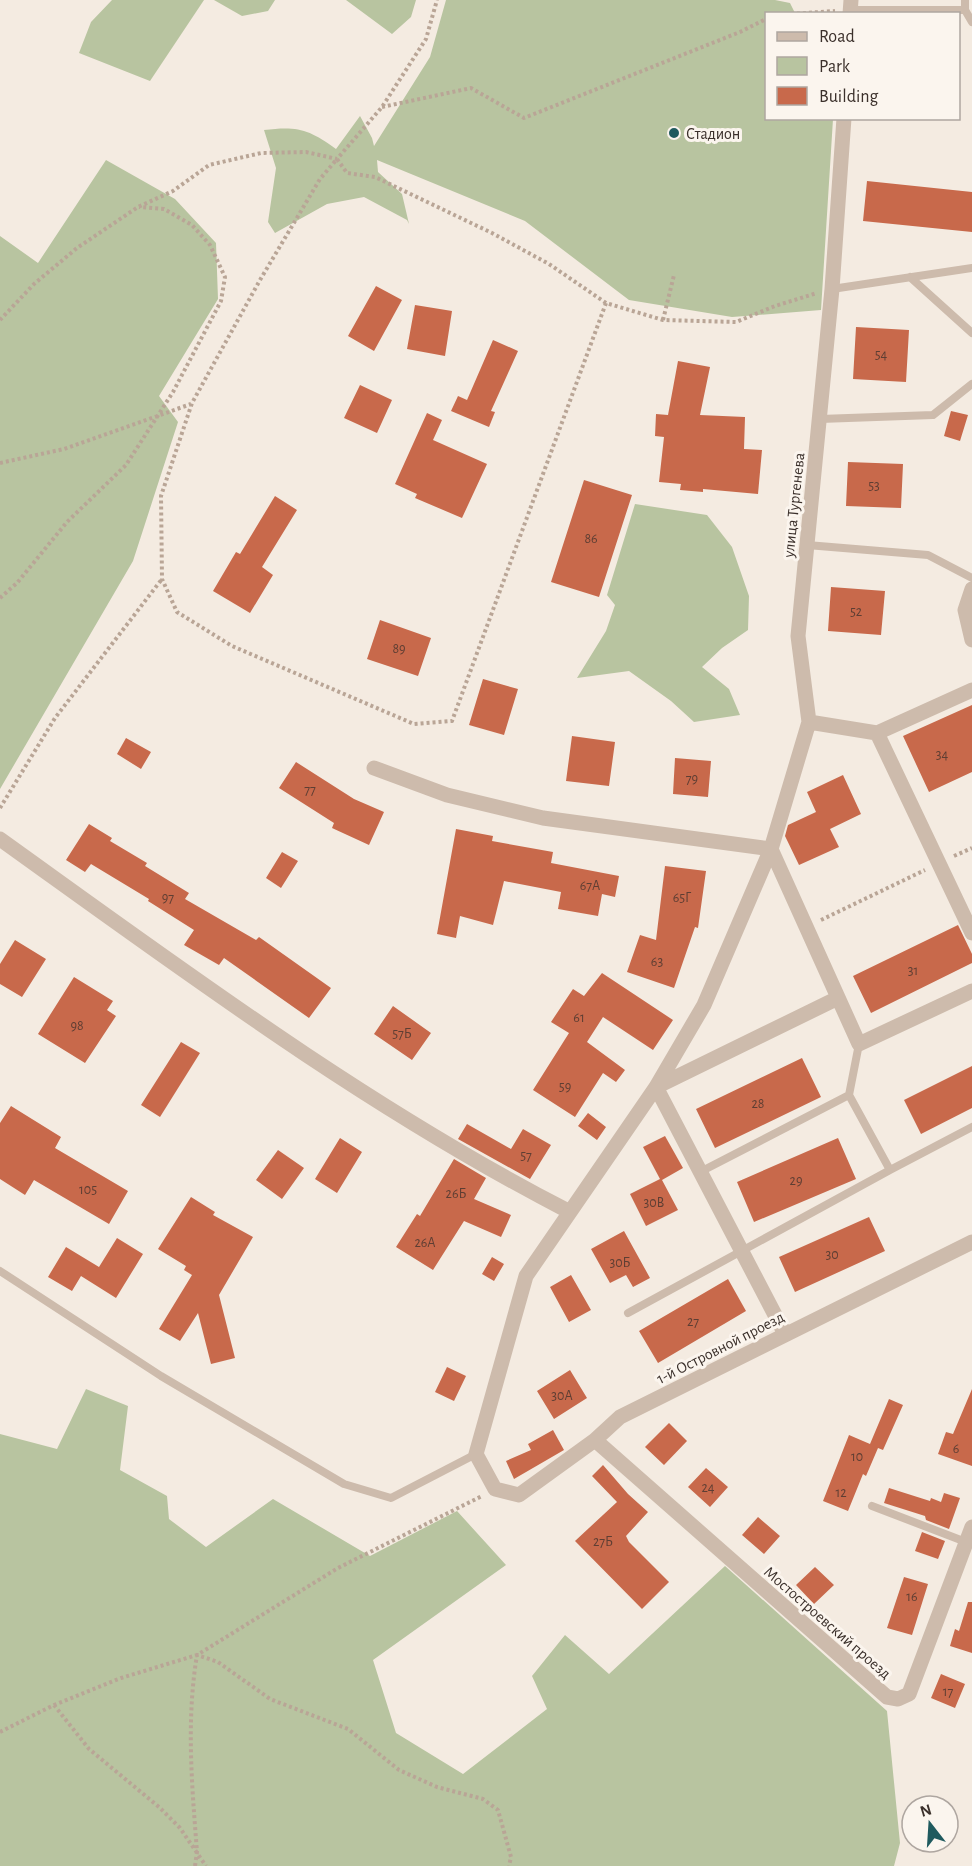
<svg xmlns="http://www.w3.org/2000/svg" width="972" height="1866" font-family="'Alegreya Sans',sans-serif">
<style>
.green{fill:#b8c4a0}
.building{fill:#c8694b}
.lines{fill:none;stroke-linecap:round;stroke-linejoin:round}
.path{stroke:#b9a596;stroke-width:4;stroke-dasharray:3 3;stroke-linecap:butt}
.lane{stroke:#cdbbac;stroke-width:8}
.street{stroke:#cdbbac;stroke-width:15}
.poi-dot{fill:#1f5a5e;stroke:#fbf5ee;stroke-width:2}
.labels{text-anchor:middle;stroke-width:6;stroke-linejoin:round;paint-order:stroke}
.number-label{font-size:14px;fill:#5e3e33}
.poi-label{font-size:16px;fill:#3b302b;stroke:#fbf5ee;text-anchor:start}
.street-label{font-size:16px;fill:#3b302b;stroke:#fbf5ee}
</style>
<rect width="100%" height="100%" fill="#f4ebe1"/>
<!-- green -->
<path class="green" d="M112,0H204L150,81L79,53L91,22Z
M214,0H275L268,11L242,16Z
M346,0H416L411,17L392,34Z
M446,0H775L790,3L795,13L766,14V118L833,119L821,310L732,317L629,300L525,221L377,160L378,172L402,194L409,224L407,220L364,197L327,204L275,233L268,222L276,168L264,130C297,126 309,129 336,149L360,116L372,138L374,146L430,57Z
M106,160L175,199L216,243L218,299L159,396L178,422L133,561L0,789V236L38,263Z
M635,504L707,515L732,547L749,596L748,630L722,648L702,667L729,689L740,715L694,722L671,701L629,671L577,678L606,631L615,605L607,595Z
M86,1389L128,1406L120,1470L167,1496L169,1519L206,1547L273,1499L370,1556L457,1511L506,1565L373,1660L396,1733L463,1774L547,1709L532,1676L565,1635L609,1674L725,1566L887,1711L900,1843L894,1866H0V1434L57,1449Z"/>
<!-- building -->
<path class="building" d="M867,181L972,192V232L863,221Z
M376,286L402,300L374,351L348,336Z
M415,305L452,311L445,356L407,349Z
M856,327L909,330L906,382L853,379Z
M493,340L518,351L491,411L495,412L489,427L451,411L458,396L467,400Z
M678,361L710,367L700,415L745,417L744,449L762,450L758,494L703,489V492L680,490L681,484L659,482L664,437L655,436L656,414L668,415Z
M360,385L392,400L377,433L344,418Z
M951,411L968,415L960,441L944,436Z
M427,413L442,420L433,440L487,464L462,518L415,498L417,494L395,484Z
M848,462L903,464L901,508L846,506Z
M584,480L632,495L599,597L551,582Z
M275,496L297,510L262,567L273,575L250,613L213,591L236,552L240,554Z
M831,587L885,591L881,635L828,631Z
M380,620L431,638L418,676L367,659Z
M483,679L518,689L504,735L469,725Z
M972,705V772L929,792L903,736Z
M572,736L615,742L609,786L566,781Z
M126,738L151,752L141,769L117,754Z
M675,758L711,761L708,797L673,794Z
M296,762L354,799L384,812L369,845L332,828L334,823L279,788Z
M843,775L861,814L830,829L839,847L799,865L785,836L788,825L816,812L807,792Z
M89,824L112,838L110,841L147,863L145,866L189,893L185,899L256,940L259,937L331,988L309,1018L224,958L219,965L184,945L194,930L148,901L149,899L91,864L85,872L66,860Z
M456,829L493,836L492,841L553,852L551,863L619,876L615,897L602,894L598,916L558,909L561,892L504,881L493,925L460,916L456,938L437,934Z
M282,852L298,861L281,888L266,878Z
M665,866L706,871L698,928L695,927L674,988L627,972L640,935L656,940Z
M958,925L972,954V963L871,1013L853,976Z
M15,940L46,959L22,997L0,984V964Z
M602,973L673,1020L653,1050L603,1017L587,1042L625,1070L616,1082L603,1073L575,1117L533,1090L569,1033L551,1022L573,989L584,996Z
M74,977L113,1001L107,1010L116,1016L85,1063L38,1034Z
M393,1006L431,1033L412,1060L374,1034Z
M181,1042L200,1053L160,1117L141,1105Z
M802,1058L821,1097L715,1148L696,1109Z
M972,1066V1108L921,1134L904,1100Z
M11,1106L61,1137L55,1148L128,1191L109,1224L34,1180L25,1195L0,1179V1123Z
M588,1113L606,1127L597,1140L578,1126Z
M467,1124L511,1149L523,1129L551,1145L530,1179L458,1139Z
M665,1136L683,1168L662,1180L678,1210L646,1226L630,1194L660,1179L643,1147Z
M340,1138L362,1152L337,1193L315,1179Z
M838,1138L856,1179L754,1222L737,1182Z
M278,1150L304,1168L282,1199L256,1180Z
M454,1159L486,1178L474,1199L511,1215L501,1237L464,1221L433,1270L396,1247L417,1214L420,1216Z
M191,1197L215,1212L213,1215L253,1237L219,1295L235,1358L211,1364L198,1313L180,1341L159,1329L192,1275L184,1270L186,1266L158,1249Z
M869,1217L885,1251L795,1292L779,1257Z
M624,1231L650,1278L633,1287L626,1275L610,1283L591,1249Z
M117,1238L143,1254L116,1298L81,1276L72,1291L48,1277L66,1247L99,1267Z
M492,1257L504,1264L494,1281L482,1274Z
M571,1275L591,1310L569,1322L550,1287Z
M728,1279L746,1311L658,1363L639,1331Z
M447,1367L466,1376L454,1401L435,1392Z
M570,1370L587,1398L554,1419L537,1391Z
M972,1389V1466L938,1454L946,1432L953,1434Z
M889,1399L903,1405L883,1450L878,1448L866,1476L863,1474L848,1511L823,1501L849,1435L870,1444Z
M669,1423L687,1441L664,1465L645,1447Z
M553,1430L564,1450L514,1479L506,1461L531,1450L528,1444Z
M603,1465L628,1494L648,1512L626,1536L629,1542L669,1582L642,1609L575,1541L617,1502L592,1476Z
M706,1468L728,1487L710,1507L688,1487Z
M889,1488L930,1501L931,1498L941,1502L944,1493L960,1498L949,1529L926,1520L925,1516L884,1503Z
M758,1517L780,1536L764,1554L742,1535Z
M922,1532L945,1541L938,1559L915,1551Z
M815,1567L834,1585L814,1604L796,1585Z
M904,1577L928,1584L912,1635L887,1628Z
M968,1602H972V1653L950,1646L955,1629L959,1631Z
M941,1674L965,1684L955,1708L931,1698Z"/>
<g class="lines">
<!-- path -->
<path class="path" d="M791,14L835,11
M382,107L471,88L524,118L740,32L766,19
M606,303L452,721L414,724L232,646L177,612L162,579L161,496L192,403L260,280L320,179L337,159L347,173L375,177L492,233L549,264L606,303L663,320L736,322L775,306L817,293
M0,320L34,284L77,248L138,207L173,191L209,165L261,153L306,152L337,159L382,107L426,39L437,0
M663,320L674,275
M0,463L64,449L191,404
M0,598L17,583L67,522L126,465L173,392L221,301L225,277L210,245L192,225L164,209L139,207
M0,808L55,718L162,579
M954,856L972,848
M821,920L925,870
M54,1705L89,1749L159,1807L180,1828L206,1866
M0,1732L54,1705L121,1678L197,1655L338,1568L482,1496
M195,1866L197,1852C192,1786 186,1721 197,1655L218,1662L270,1699L348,1729L399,1770L437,1787L483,1799L498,1810L511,1857L509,1866"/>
<!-- lane -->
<path class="lane" d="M965,0V10
M851,10H965L972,22
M910,277L972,333
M832,289L972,268
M820,419L933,415L972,384
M807,545L928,555L972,578
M890,1170L972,1127
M700,1172L849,1095L859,1044
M0,1271L161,1376L344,1484L391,1498L476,1454
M628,1313L890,1170L849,1095
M872,1506L966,1542"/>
<!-- street -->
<path class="street" d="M850,14L851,0
M844,118L832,289L798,636L809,722L877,733L972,690
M972,589L965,610L972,640
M809,722L771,849L704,1005L656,1087L526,1276L476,1454L495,1489L519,1495L595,1440L620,1417L972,1242
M877,733L972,933
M374,768L447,795L543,818L771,849L859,1044L972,991
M0,839C184,971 368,1108 570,1212
M785,1334L656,1087L838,998
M595,1440L887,1697L898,1699L909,1694L972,1527"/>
</g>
<!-- markers -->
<circle class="poi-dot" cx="674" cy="133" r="6"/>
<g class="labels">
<!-- number labels -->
<g class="number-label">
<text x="881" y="359">54</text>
<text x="874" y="490">53</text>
<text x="591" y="543">86</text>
<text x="856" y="616">52</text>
<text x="399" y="653">89</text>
<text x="942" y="759">34</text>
<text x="692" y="783">79</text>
<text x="310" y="794">77</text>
<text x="590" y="890">67А</text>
<text x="168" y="902">97</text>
<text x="682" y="902">65Г</text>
<text x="657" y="966">63</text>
<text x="913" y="975">31</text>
<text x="579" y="1022">61</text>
<text x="77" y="1030">98</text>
<text x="402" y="1038">57Б</text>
<text x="565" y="1091">59</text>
<text x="758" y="1108">28</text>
<text x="526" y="1160">57</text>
<text x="796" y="1185">29</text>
<text x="88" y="1194">105</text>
<text x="456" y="1198">26Б</text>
<text x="654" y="1207">30В</text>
<text x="425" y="1247">26А</text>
<text x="832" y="1259">30</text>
<text x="620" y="1267">30Б</text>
<text x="693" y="1326">27</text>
<text x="562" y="1400">30А</text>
<text x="956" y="1453">6</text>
<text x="857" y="1461">10</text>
<text x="708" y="1492">24</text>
<text x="841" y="1497">12</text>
<text x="603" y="1546">27Б</text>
<text x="912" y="1601">16</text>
<text x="948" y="1696">17</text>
</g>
<!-- poi labels -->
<g class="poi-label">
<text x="686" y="139">Стадион</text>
</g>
<!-- street labels -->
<g class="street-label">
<text transform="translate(793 505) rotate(-84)" y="6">улица Тургенева</text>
<text transform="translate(720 1347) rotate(-27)" y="6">1-й Островной проезд</text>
<text transform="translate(828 1622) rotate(41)" y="6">Мостостроевский проезд</text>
</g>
</g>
<!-- legend -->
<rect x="765" y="12" width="195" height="108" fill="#fbf5ee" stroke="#aea6a0" stroke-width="1.5"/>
<rect x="777" y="32" width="30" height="9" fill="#cdbbac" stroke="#aea6a0" stroke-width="1.5"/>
<text x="819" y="42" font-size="18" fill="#3b302b">Road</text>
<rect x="777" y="57" width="30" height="18" fill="#b8c4a0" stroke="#aea6a0" stroke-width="1.5"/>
<text x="819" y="72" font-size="18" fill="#3b302b">Park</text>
<rect x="777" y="87" width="30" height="18" fill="#c8694b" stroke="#aea6a0" stroke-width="1.5"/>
<text x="819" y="102" font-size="18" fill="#3b302b">Building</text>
<!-- north arrow -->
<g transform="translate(930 1824) rotate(343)"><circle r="28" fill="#fbf5ee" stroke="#aea6a0" stroke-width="1.5"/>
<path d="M0-4.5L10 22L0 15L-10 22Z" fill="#1f5a5e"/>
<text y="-9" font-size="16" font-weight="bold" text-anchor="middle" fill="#3b302b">N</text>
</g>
</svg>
